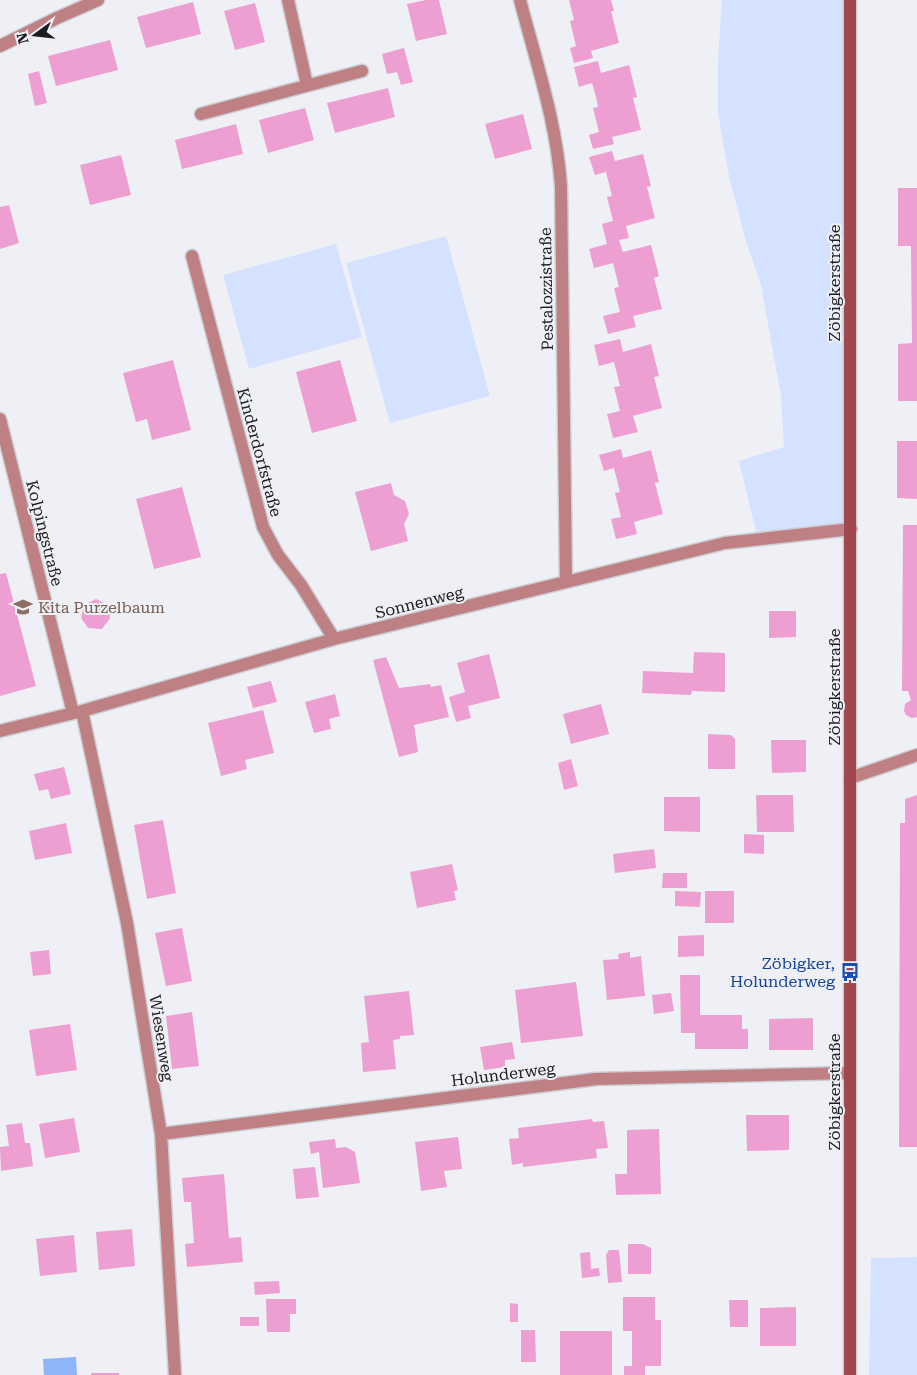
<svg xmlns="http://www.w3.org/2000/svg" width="917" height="1375" font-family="'Roboto Serif',serif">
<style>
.green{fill:#d5e2ff}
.water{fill:#8eb4fa}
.building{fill:#ec9fd0}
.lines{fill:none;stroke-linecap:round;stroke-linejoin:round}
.street-casing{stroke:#ccced3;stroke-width:15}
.secondary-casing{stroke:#ccced3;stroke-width:15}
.street{stroke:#be8083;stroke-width:12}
.secondary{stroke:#9f4850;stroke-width:12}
.labels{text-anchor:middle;stroke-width:4;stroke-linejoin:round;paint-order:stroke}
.street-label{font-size:16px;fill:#1b1c1e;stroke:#eef0f5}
.education-label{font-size:16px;fill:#785e54;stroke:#eef0f5;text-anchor:start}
.transit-label{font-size:16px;fill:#164399;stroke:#eef0f5;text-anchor:end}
</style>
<rect width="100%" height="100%" fill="#eef0f5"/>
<!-- green -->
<path class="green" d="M722,0H850L851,529L758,540L739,461L784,447L781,396L761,285L745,238L729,176L718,113V61Z
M446,236L490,396L390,423L346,263Z
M336,244L362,337L249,369L223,275Z
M917,1257V1375H869L871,1258Z"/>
<!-- water -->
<path class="water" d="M76,1357L77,1375H44L43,1359Z"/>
<!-- building -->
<path class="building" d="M426,0H439L447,34L416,41L407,4Z
M569,0H611L614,11H611L619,43L591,51L593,58L574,63L570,48L576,46L570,21L574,20Z
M193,2L201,34L146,48L137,17Z
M255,3L265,42L235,50L224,11Z
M110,40L118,70L56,86L48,56Z
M404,48L413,82L401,85L397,72L387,74L382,54Z
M598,61L601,73L629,65L637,97L633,98L641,130L612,137L614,144L593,149L589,135L599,132L593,108L598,107L596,97L592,83L579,87L574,67Z
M39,71L47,103L35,106L28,74Z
M388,88L395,117L335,133L327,103Z
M305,108L314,140L268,153L259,120Z
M523,114L532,149L495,159L485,124Z
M236,124L243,154L182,169L175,140Z
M612,151L615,161L643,154L651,186L647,187L655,218L626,226L629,238L619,240L623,252L651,245L659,276L654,278L662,309L633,316L636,327L608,334L603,316L620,312L614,288L619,287L613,263L594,268L589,249L607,244L602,224L613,221L607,197L612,196L606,172L595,175L589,157Z
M121,155L131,195L90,205L80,165Z
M898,188H917V401H898V344L912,343L911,246H898Z
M9,205L19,243L0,249V207Z
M620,339L623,352L651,344L659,376L654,377L662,408L633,416L638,432L613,438L607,414L620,411L614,387L620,386L614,362L599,366L594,345Z
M173,360L191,430L152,440L147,419L136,422L123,373Z
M340,360L357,421L312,433L296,372Z
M897,441H917V499L897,498Z
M621,449L623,458L651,450L659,482L655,483L663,514L634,522L637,534L616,539L611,519L621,517L615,493L620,492L614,468L604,471L599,455Z
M391,483L394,495L405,501L409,514L404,524L408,541L371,551L355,492Z
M182,487L201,557L154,569L136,499Z
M903,525H917V717L912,718L906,715L904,711L905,704L911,700L908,691H902Z
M6,573L36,686L0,696V574Z
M96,599L108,605L110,618L102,629L88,628L81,618L84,605Z
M769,611H796V637L769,638Z
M694,652L725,653V692L692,691L691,695L642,693L643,671L693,673Z
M489,654L500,698L468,706L471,718L456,722L449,697L465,692L457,663Z
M386,657L399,688L430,684L431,687L441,685L449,717L414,725L418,752L399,757L373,660Z
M271,681L277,702L253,708L247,687Z
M335,694L340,716L329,719L331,729L314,733L305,702Z
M601,704L609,734L571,744L563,714Z
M263,710L274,753L245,760L247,769L221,776L208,723Z
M708,734L731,735L735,739V769H708Z
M771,740H806V772L772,773Z
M571,759L578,786L564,790L558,763Z
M64,767L71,794L51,799L48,789L39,791L34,774Z
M756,795H793L794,832H757Z
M917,795V1147H899L900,823H905V799Z
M664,797H700V832L664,831Z
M163,820L176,893L147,899L134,825Z
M66,823L72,853L35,860L29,831Z
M744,834L764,835V854L744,853Z
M654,849L656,868L615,873L613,854Z
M452,864L458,890L454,891L456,900L417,908L410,872Z
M663,873H687V888H662Z
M675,891L701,892L700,907L675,906Z
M705,891H734V923H705Z
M182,928L192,981L166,986L155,933Z
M704,935V956L678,957V936Z
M49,950L51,974L33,976L30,952Z
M630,952V958L641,956L645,996L607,1000L603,960L619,959L618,954Z
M680,975H700V1015H742V1029H748V1049H695V1033H681Z
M576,982L583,1036L521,1043L515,990Z
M409,991L414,1035L400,1036V1039L393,1040L396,1069L363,1072L361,1043L369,1042L364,996Z
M671,993L674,1011L654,1014L652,995Z
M192,1012L199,1066L172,1069L166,1016Z
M813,1018V1050H769V1019Z
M70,1024L77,1070L36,1076L29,1030Z
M512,1042L515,1059L505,1060V1067L484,1070L480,1047Z
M746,1115H789V1150L747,1151Z
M74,1118L80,1152L45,1158L39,1124Z
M592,1119L593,1122L604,1121L608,1148L596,1149L597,1158L523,1167V1163L512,1165L509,1139L519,1138L518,1128Z
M22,1123L25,1143H30L33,1166L1,1171L0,1147L9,1146L6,1125Z
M659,1129L661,1194L616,1195L615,1174H627V1130Z
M458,1137L462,1169L444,1171L447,1187L421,1191L415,1142Z
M335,1139L336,1148L346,1147L355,1152L360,1183L323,1188L319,1152L311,1154L309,1142Z
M315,1167L319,1197L296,1199L293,1169Z
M224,1174L229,1238L241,1237L243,1262L187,1267L185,1244L194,1243L191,1202H184L182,1178Z
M132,1229L135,1266L99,1270L96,1232Z
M74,1235L77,1272L40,1276L36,1239Z
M628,1244H643L651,1248V1274H628Z
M609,1250H619L622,1282L608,1283L606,1255Z
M590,1252L591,1269L599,1268L600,1276L582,1278L580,1253Z
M279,1281L280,1293L255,1295L254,1282Z
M623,1297H655V1320H661V1366H645V1375H624V1366H632V1331H623Z
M266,1299H296V1314H290V1332H267Z
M729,1300H748V1327H730Z
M510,1303L518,1304V1322H510Z
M796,1307V1346H760V1308Z
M240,1317H259V1326H240Z
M521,1330H535L536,1362H521Z
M560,1331H612V1375H560Z
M91,1373H119V1375H91Z"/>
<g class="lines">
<!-- street casing -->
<g class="street-casing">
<path id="street" d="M288,0L307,85
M520,0C536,62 557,123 561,187L566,582
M0,46L57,18L98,0
M201,114L362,71
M192,256L263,527L278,555L301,585L334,639
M0,419L73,713
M82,711L127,923L161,1134L175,1375
M0,731L82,711L334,639L725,543L851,529
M850,778L917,755
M161,1134L596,1079L850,1073"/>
</g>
<!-- secondary casing -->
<g class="secondary-casing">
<path id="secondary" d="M850,1375V0"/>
</g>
<!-- street -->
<use href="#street" class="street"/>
<!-- secondary -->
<use href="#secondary" class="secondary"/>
</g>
<!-- icons -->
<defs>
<g id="school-bare" transform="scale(1.5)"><path d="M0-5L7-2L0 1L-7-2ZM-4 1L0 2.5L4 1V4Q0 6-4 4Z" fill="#8d6e63" stroke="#eef0f5" stroke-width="2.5" paint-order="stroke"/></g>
<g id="bus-bare" transform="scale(1.5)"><path d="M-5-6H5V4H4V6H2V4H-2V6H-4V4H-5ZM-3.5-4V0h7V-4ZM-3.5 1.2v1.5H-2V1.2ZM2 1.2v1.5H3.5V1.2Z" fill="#1a4fb4" stroke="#eef0f5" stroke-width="2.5" paint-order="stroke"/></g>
</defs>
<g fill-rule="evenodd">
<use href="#school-bare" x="23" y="607"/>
<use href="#bus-bare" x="850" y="972"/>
</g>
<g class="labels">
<!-- street labels -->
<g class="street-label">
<text transform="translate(834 283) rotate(-90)" y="6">Zöbigkerstraße</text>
<text transform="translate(546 289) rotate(-91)" y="6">Pestalozzistraße</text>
<text transform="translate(260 452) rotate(75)" y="6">Kinderdorfstraße</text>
<text transform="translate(45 533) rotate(76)" y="6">Kolpingstraße</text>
<text transform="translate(419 602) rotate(-14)" y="6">Sonnenweg</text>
<text transform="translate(834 687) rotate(-90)" y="6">Zöbigkerstraße</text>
<text transform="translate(162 1038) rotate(81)" y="6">Wiesenweg</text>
<text transform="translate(503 1074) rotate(-7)" y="6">Holunderweg</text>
<text transform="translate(834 1092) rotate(-90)" y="6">Zöbigkerstraße</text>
</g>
<!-- education labels -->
<g class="education-label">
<text x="38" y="613">Kita Purzelbaum</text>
</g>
<!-- transit labels -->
<g class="transit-label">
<text x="835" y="969">Zöbigker,<tspan x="835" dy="18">Holunderweg</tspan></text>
</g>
</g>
<!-- north arrow -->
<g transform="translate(35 35) rotate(255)" stroke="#eef0f5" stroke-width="4" paint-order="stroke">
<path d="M0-4L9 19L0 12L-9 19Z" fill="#1b1c1e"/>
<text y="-8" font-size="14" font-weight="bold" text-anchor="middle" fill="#1b1c1e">N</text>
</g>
</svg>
